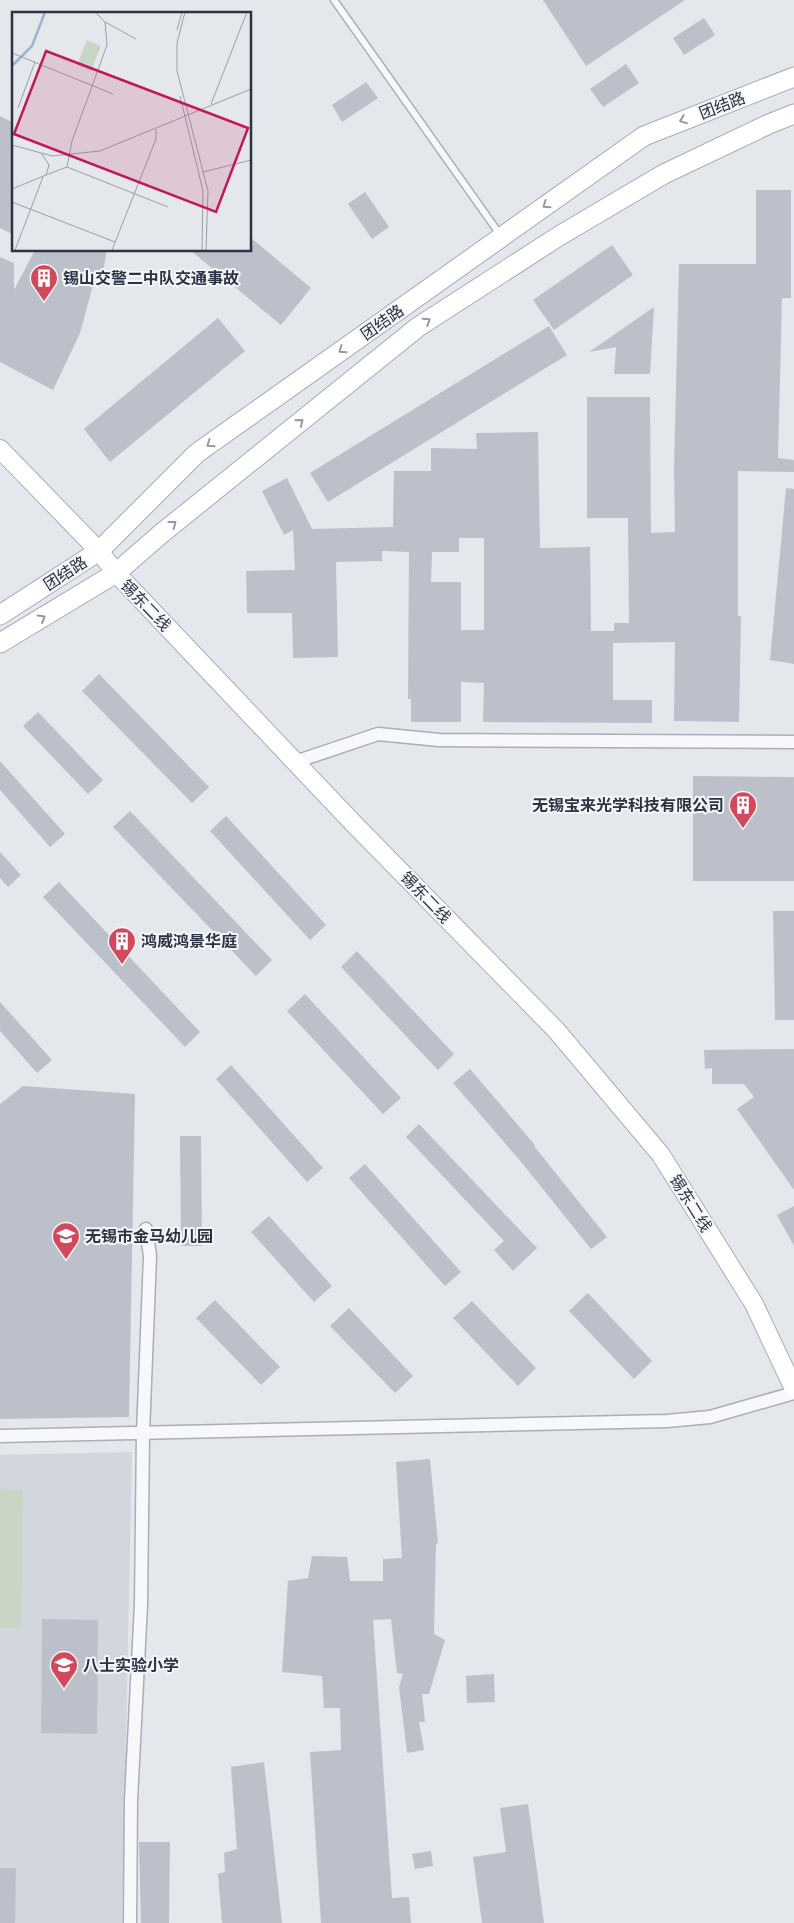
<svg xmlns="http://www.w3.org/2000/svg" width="794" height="1923" font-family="'Sofia Sans Condensed','Noto Sans SC',sans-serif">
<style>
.built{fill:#d2d6de}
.green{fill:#c9d6c5}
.building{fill:#bbc0ca;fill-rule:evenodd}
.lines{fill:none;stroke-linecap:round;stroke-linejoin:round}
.lane-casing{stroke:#a9aeb7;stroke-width:9}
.street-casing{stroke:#a9aeb7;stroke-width:15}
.secondary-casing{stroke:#a9aeb7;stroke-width:20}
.primary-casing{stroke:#a3abb8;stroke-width:21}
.lane{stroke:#f7f8fa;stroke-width:6}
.street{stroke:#f7f8fa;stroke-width:12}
.secondary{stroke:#fff;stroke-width:18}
.primary{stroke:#fff;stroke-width:19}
.oneway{stroke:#959aa2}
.labels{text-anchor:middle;stroke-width:4;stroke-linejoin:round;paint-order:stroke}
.street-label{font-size:16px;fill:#2b3445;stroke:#f4f6f9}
.poi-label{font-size:16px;font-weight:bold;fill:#2b3445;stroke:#f4f6f9;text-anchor:start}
.inset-river{fill:none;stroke:#9fb4cc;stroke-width:2.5}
.inset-road{fill:none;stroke:#9a9fa9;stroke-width:1}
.view{fill:#c2185b;fill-opacity:0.15;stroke:#c2185b;stroke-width:2.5}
.inset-edge{fill:none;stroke:#2b3445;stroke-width:2.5}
</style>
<rect width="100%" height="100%" fill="#e4e7ec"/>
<!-- built -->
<path class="built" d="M132,1452L122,1923H0V1455Z"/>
<!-- green -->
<path class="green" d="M0,1489L23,1490L21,1628H0Z"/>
<!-- building -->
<path class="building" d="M543,0H685L586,66Z
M704,18L715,35L684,55L673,38Z
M626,64L639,83L603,107L590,89Z
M366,82L378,98L342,122L332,105Z
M0,116L14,123V235L0,228Z
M756,190H791V298H782L778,458L794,460V472L738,471V616H741L739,722L674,721L675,642L613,643V700H652V723L483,722L484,683L461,682V722H411V699H408L409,552L382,551V561L336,562L338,657L293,658L292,613H247L246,571L295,570L293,530L284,535L262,491L287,478L312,529L393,527L394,471H431V448L477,449L476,433L538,432L540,548L590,547L591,631H614V623H629L628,518H587V397H650L651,533L675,532L674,469L679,264H756ZM459,538H484V630H461V582H431L432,552H459Z
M365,192L389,227L372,239L348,204Z
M250,237L311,288L281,325L190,250H250Z
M612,245L633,275L554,330L533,300Z
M35,250H107L103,272L97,270L80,333L53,390L0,362V257L14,263V290Z
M654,307L650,374H614L616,347L589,352Z
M218,318L245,351L110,462L84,429Z
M549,326L567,355L328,502L310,473Z
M786,488L794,489V664L770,660Z
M99,674L209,787L192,803L82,691Z
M38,712L103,780L88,794L23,726Z
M0,761L65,834L50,847L0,790Z
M693,776L794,777V881H693Z
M130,811L272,960L256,976L113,827Z
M226,816L326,925L310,940L210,831Z
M0,852L21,875L8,887L0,878Z
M59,882L200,1032L185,1047L43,897Z
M773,911H794V1020H775Z
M357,951L454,1054L438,1070L341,967Z
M305,994L401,1098L383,1114L287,1011Z
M0,1002L52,1060L37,1073L0,1031Z
M794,1049V1190L737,1109L754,1097L744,1084H712V1068L705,1069L704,1050Z
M231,1065L323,1168L307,1182L216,1079Z
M470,1069L535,1145L534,1146L607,1237L591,1249L522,1163L453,1083Z
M23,1086L135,1094L129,1417L0,1419V1104Z
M419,1124L537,1248L513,1271L494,1250L504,1241L406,1137Z
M180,1136H201L202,1246H181Z
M365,1164L461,1272L445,1286L349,1178Z
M794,1206V1246L777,1215Z
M269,1216L332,1286L314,1302L251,1232Z
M588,1293L652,1361L634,1379L569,1311Z
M215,1300L280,1367L261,1385L196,1318Z
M472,1301L536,1368L518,1386L453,1318Z
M349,1308L413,1376L395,1393L330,1326Z
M430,1459L438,1543L436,1544L434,1634L445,1640L429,1694H422L425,1722H419L424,1750L407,1753L399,1687L403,1674L397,1673L391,1619L373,1620L392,1898L409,1897L411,1923H321L310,1752L341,1750L340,1708H324L322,1676L282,1672L288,1581L308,1578L312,1556L347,1557L350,1581H383V1559L402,1558L396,1462Z
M42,1619L98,1620L97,1734L41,1733Z
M494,1674L495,1702L467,1703L466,1676Z
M264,1762L282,1923H222L218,1874L225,1872L224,1853L237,1849L231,1767Z
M528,1804L544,1923H482L473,1857L506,1852L500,1808Z
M139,1842H170L169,1923H141Z
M431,1851L433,1866L415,1869L412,1854Z
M0,1868H16L15,1923H0Z"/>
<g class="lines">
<!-- lane casing -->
<g class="lane-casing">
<path id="lane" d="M334,0L501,236"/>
</g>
<!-- street casing -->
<g class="street-casing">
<path id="street" d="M295,762L378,734L439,740L794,742
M0,1436L667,1421L710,1417L794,1393
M130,1923L131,1800L141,1604L143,1433L150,1256L146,1229"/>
</g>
<!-- secondary casing -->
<g class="secondary-casing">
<path id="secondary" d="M0,449L99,551L116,573L354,824L556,1030L661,1155L754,1304L794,1389"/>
</g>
<!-- primary casing -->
<g class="primary-casing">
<path id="primary" d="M0,615L99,551L197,453L644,136L794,77
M0,643L116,573L162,533L418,327L559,236L664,174L769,124L794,114"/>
</g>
<!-- lane -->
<use href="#lane" class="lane"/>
<!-- street -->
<use href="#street" class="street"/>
<!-- secondary -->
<use href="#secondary" class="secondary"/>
<!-- primary -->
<use href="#primary" class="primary"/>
</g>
<!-- one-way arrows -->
<defs><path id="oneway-chevron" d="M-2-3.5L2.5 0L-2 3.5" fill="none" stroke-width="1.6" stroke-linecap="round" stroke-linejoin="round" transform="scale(1.25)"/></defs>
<g class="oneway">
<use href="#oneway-chevron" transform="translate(683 120) rotate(159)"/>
<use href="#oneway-chevron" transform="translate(546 205) rotate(145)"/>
<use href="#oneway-chevron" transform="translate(427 321) rotate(-33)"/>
<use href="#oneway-chevron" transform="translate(342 350) rotate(145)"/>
<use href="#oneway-chevron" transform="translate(300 422) rotate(-39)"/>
<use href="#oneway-chevron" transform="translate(210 444) rotate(145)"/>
<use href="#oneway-chevron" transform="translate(173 524) rotate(-38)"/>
<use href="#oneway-chevron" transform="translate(42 618) rotate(-31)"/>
</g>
<!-- icons -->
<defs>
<g id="building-pin" transform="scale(1.4375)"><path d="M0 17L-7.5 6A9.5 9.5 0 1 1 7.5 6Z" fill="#d1495b" stroke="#f4f6f9"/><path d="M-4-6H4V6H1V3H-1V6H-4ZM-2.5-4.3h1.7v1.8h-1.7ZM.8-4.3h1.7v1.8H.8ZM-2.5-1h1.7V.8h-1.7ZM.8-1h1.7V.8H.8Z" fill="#fff"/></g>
<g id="school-pin" transform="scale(1.4375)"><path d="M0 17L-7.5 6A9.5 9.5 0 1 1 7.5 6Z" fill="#d1495b" stroke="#f4f6f9"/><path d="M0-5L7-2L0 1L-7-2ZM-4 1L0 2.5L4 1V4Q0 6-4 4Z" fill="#fff"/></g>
</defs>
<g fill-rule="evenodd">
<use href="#building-pin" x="44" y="278"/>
<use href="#building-pin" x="743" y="805"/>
<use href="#building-pin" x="122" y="941"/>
<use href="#school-pin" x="66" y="1236"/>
<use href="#school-pin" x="64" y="1665"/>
</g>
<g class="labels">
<!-- street labels -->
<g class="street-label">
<text transform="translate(722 105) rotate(-21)" y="6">团结路</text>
<text transform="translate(382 322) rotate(-35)" y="6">团结路</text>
<text transform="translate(65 573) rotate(-33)" y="6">团结路</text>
<text transform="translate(146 605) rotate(46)" y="6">锡东二线</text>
<text transform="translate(426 897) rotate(46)" y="6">锡东二线</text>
<text transform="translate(691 1203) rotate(58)" y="6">锡东二线</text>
</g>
<!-- poi labels -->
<g class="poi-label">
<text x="63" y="284">锡山交警二中队交通事故</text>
<text x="724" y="811" text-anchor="end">无锡宝来光学科技有限公司</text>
<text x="141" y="947">鸿威鸿景华庭</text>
<text x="85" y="1242">无锡市金马幼儿园</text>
<text x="83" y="1671">八士实验小学</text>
</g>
</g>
<!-- overview -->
<g transform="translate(12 12)">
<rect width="239" height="239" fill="#e4e7ec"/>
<path d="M75,28L89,34L79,59L65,53Z" fill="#c9d6c5"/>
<path class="inset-river" d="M0,54L20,34L33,0"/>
<path class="inset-road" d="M83,0L93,10L124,27M173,0L165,31V59L196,179L194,238M165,18L170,0M0,41L101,82M168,84L191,179L190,238M199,92L235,0M6,96L23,50M0,133L40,144L88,139L239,77M55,155L60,129L95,33L93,10M191,160L239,148M34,163L55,155L156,195M0,177L34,163L37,153L30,142M0,190L103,230M3,238L31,165M100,238L144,127V117"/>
<path class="view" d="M34,39L236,116L204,200L2,122Z"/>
<rect width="239" height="239" class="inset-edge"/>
</g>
</svg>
